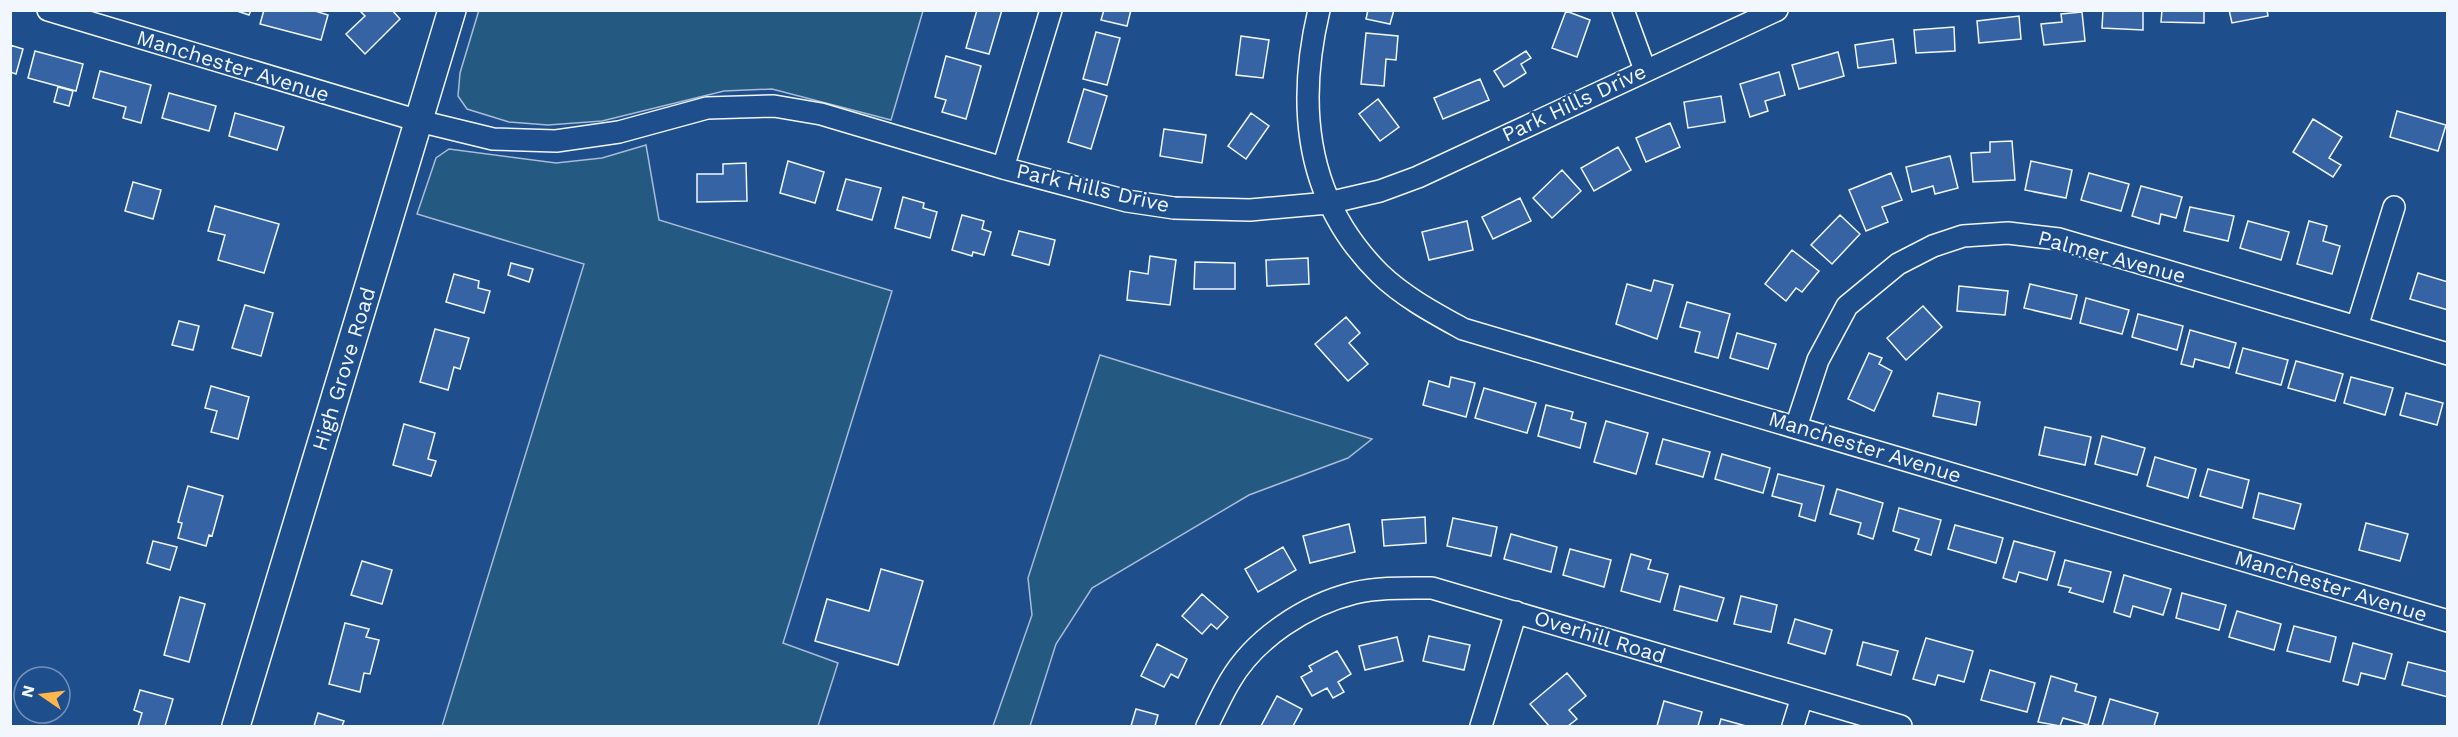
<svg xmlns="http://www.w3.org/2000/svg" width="2458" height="737" font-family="'Work Sans',sans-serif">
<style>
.green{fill:#245a82;stroke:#a8bbd7;stroke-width:1.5}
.building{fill:#3563a3;stroke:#f2f6ff;stroke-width:1.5}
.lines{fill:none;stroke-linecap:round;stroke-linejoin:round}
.minor-casing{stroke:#f2f6ff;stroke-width:24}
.major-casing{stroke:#f2f6ff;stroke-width:30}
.minor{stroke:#1f4e8c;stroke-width:21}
.major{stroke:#1f4e8c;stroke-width:27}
.labels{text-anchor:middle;stroke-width:4.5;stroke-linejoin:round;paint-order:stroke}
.street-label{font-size:21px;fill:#f2f6ff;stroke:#1f4e8c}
</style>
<rect width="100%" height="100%" fill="#1f4e8c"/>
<!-- green -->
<path class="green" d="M479,10H923V11L891,120L772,89L724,91L602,121L548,125L509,122L467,109L458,96L460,73Z
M646,145L659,220L892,291L783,643L838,663L818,726H442L584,264L417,214L436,158L449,149L556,163L602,158Z
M1100,355L1372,439L1348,458L1249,495L1092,588L1056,644L1030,726H993L1032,615L1028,578Z"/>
<!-- building -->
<path class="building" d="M234,10H251L249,15Z
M264,10H312L328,15L321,40L260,24Z
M392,10L400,19L365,54L346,34L365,16L359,10Z
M977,10H1002L989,54L966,48Z
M1104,10H1131L1127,26L1101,20Z
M1368,10H1394L1390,24L1366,19Z
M2103,10H2143V30L2102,28Z
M2162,10H2204V23L2161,22Z
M2229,10H2267L2268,16L2232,23Z
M1566,11L1590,20L1577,57L1552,48Z
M2082,12L2085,41L2044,45L2041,24L2062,22L2061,14Z
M2019,16L2021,39L1979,43L1977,21Z
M1954,27L1955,51L1916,53L1914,30Z
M1096,32L1120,38L1107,85L1083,79Z
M1366,33L1398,36L1396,60L1386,59L1384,86L1361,84Z
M1241,36L1269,40L1263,78L1236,75Z
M1893,39L1896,63L1858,68L1855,45Z
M10,45L23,49L16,74L10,72Z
M35,51L83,64L76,91L28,78Z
M1526,51L1531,58L1521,64L1526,73L1504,87L1494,71Z
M1838,52L1844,76L1799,89L1792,65Z
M946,56L981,66L966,119L942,112L946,100L935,97Z
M100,71L151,85L141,123L123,118L126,107L93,98Z
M1779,72L1785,95L1765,101L1768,111L1750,117L1740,84Z
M1480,79L1489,100L1443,119L1434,98Z
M58,87L73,91L69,106L54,102Z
M1084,89L1107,96L1091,149L1068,142Z
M169,93L216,106L209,131L162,118Z
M1721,96L1725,122L1688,128L1684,102Z
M1378,99L1399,127L1380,141L1359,114Z
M2397,111L2446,125L2438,151L2390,137Z
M235,113L284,127L277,150L229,136Z
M1251,113L1269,126L1246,159L1228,146Z
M2313,119L2342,137L2329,158L2341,165L2333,177L2293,152Z
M1670,123L1680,147L1646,162L1636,138Z
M1164,129L1206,135L1202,163L1160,156Z
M2012,141L2015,180L1973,182L1971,153L1990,152V142Z
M1618,147L1631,170L1594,191L1581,168Z
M1950,156L1958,188L1935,194L1933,186L1912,192L1906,167Z
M788,161L824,172L815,203L780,193Z
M2031,161L2072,170L2066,198L2025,190Z
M746,163L747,201L697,202V174H723V164Z
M1562,170L1581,191L1552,218L1533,198Z
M1891,173L1902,200L1882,207L1888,222L1866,231L1849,190Z
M2089,173L2129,184L2121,211L2081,200Z
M846,179L881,188L872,220L837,210Z
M133,182L161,190L153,219L125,211Z
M2141,186L2182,197L2176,218L2161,214L2159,224L2132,216Z
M903,197L924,203L923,208L937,212L930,238L895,228Z
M1520,198L1531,221L1493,239L1482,217Z
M215,206L279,224L264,273L218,260L225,235L208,231Z
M2190,207L2234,216L2228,241L2184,231Z
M962,215L984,221L982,229L991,232L984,255L973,252L972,256L952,250Z
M1840,215L1860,234L1832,264L1811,245Z
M1467,221L1473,250L1429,260L1422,232Z
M2248,221L2289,232L2281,260L2240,248Z
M2309,221L2327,226L2323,241L2340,246L2332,274L2297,264Z
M1019,231L1055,240L1049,265L1012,255Z
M1792,250L1819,271L1802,292L1796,288L1786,301L1765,284Z
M1150,256L1176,260L1170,305L1127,300L1130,271L1148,274Z
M1308,258L1309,284L1267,286L1266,260Z
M1195,262L1235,263V289H1194Z
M511,263L533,269L529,282L508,275Z
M2418,273L2448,282V310L2410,299Z
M454,274L479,281L478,288L490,291L484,313L446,302Z
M1654,280L1673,285L1657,339L1616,324L1627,284L1651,291Z
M2030,284L2077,295L2071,319L2024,308Z
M1959,286L2008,291L2005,315L1957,311Z
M2086,298L2129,310L2122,334L2080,323Z
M1687,302L1730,314L1718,358L1695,352L1700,332L1680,327Z
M245,305L273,313L261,356L232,348Z
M1923,306L1942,327L1906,360L1887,338Z
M2138,314L2183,326L2177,350L2132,337Z
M1346,317L1360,333L1349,343L1368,364L1348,381L1315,344Z
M179,321L199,326L193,350L172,345Z
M435,329L469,338L460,369L454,367L448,390L420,382Z
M2190,330L2236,343L2229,368L2195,359L2193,367L2181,364Z
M1737,333L1776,344L1768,369L1730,358Z
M2243,348L2288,360L2281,385L2236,373Z
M1869,353L1882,358L1879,364L1892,371L1874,411L1848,399Z
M2296,361L2343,374L2335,401L2288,388Z
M1451,377L1475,383L1466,417L1423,405L1429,381L1449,387Z
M2351,377L2393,388L2385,415L2344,403Z
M211,386L249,397L238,439L211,432L217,411L205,408Z
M1484,388L1536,403L1527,433L1475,418Z
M1938,393L1980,402L1976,425L1933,416Z
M2406,393L2443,403L2437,425L2400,415Z
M1546,405L1573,412L1571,419L1586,423L1580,448L1538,436Z
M1606,421L1648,433L1636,474L1594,462Z
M404,424L435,433L428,459L436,461L431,476L393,465Z
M2045,427L2091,437L2085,465L2039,455Z
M2102,436L2145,448L2137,475L2095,464Z
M1663,439L1710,452L1703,477L1656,464Z
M1722,454L1770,468L1763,493L1715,479Z
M2155,457L2196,469L2188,498L2147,486Z
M2208,469L2249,480L2242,508L2200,496Z
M1778,474L1824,486L1815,521L1799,516L1802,504L1772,496Z
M188,486L223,496L212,536L209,535L206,546L178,538L182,523L178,522Z
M1837,489L1883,503L1873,539L1858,534L1861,523L1830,514Z
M2259,493L2301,504L2294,529L2253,518Z
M1899,508L1941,520L1931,555L1915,550L1919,539L1893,531Z
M1425,517L1426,543L1384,546L1382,520Z
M1453,518L1497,527L1491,556L1447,546Z
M2366,523L2408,534L2400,561L2359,550Z
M1349,524L1355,552L1310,563L1303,536Z
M1955,525L2003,538L1996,563L1948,549Z
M1511,534L1557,547L1551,572L1504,559Z
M153,541L177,547L170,570L147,563Z
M2014,541L2055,552L2047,580L2019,572L2016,582L2003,578Z
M1283,547L1296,570L1258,592L1245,569Z
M1570,549L1611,560L1604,587L1563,575Z
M1631,554L1651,560L1648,569L1668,574L1660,602L1621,591Z
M2065,560L2111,572L2103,602L2069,592L2071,588L2058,585Z
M362,561L392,570L382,604L351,595Z
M881,569L923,581L898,665L815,641L827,599L869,611Z
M2124,575L2171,589L2163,615L2133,606L2130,617L2114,612Z
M1680,586L1724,598L1717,621L1674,610Z
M2182,593L2226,605L2219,630L2176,618Z
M1202,594L1228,617L1217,629L1211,624L1202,634L1182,616Z
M1741,596L1777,605L1771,632L1734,624Z
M180,597L205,604L189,662L164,655Z
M2237,611L2281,624L2274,650L2229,637Z
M1795,619L1832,630L1825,654L1788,643Z
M345,623L369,629L366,637L379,640L370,674L364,673L360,692L329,684Z
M2294,626L2336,637L2330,662L2287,651Z
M1429,636L1470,645L1464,670L1423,661Z
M1397,637L1403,661L1365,670L1359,646Z
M1926,638L1973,651L1964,682L1938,675L1935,685L1913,679Z
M1863,642L1898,651L1891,675L1857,665Z
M2353,643L2392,654L2385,679L2361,673L2358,685L2343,681Z
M1157,644L1187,659L1178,678L1171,674L1164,687L1141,676Z
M1337,651L1351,674L1338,682L1344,692L1333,698L1327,688L1312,696L1301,677L1312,671L1309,666Z
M2408,662L2448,672V697L2402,685Z
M1990,670L2035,683L2027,712L1981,700Z
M1567,673L1586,696L1569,710L1577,719L1568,726H1549L1530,704Z
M2051,676L2077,684L2075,691L2096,697L2088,725L2063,718L2060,726L2038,722Z
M140,690L173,699L165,726H138L142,713L134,710Z
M1277,696L1302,709L1293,726H1261Z
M2110,699L2158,713L2154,726H2102Z
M1664,701L1702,712L1698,726H1657Z
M1136,709L1158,715L1155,726H1131Z
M318,713L344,721L342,726H314Z
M1721,719L1746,726H1719Z"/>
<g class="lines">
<!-- minor casing -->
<g class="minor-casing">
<path id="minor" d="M48,10L419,121L493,139L556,141L619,132L707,108L774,106L821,114L1003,168L1127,201L1174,208L1250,210L1328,203L1380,191L1418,177L1777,10
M1319,10C1296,107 1306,201 1380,274C1404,297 1434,313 1463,329L2448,621
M1623,10L1645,70
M1003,168L1051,10
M2357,327L2394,207
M1796,427L1818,360L1847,306L1898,264L1933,246L1963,236L2008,233L2059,239L2448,354
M1207,726C1214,712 1221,696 1230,681C1255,638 1306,605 1354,593C1379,587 1406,588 1432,588L1901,726
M1481,726L1516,612
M1793,726L1802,697"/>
</g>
<!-- major casing -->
<g class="major-casing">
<path id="major" d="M236,726L452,10"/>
</g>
<!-- minor -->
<use href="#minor" class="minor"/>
<!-- major -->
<use href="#major" class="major"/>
</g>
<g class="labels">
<!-- street labels -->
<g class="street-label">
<text transform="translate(233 66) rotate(17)" y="7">Manchester Avenue</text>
<text transform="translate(1574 103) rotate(-25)" y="7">Park Hills Drive</text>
<text transform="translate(1093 188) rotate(13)" y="7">Park Hills Drive</text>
<text transform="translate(2112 257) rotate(15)" y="7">Palmer Avenue</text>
<text transform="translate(344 369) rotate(-73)" y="7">High Grove Road</text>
<text transform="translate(1865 447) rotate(17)" y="7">Manchester Avenue</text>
<text transform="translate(2331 586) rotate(17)" y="7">Manchester Avenue</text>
<text transform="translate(1600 637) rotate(17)" y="7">Overhill Road</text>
</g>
</g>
<!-- border -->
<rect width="2458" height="737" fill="none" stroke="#f2f6ff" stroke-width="24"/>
<!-- north arrow -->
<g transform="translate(42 695) rotate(284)"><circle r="28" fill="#1f4e8c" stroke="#7391ba" stroke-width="1.5"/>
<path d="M0-4.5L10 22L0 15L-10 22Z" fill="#ffb74d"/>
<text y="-9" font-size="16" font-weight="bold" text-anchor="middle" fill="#f2f6ff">N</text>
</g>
</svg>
